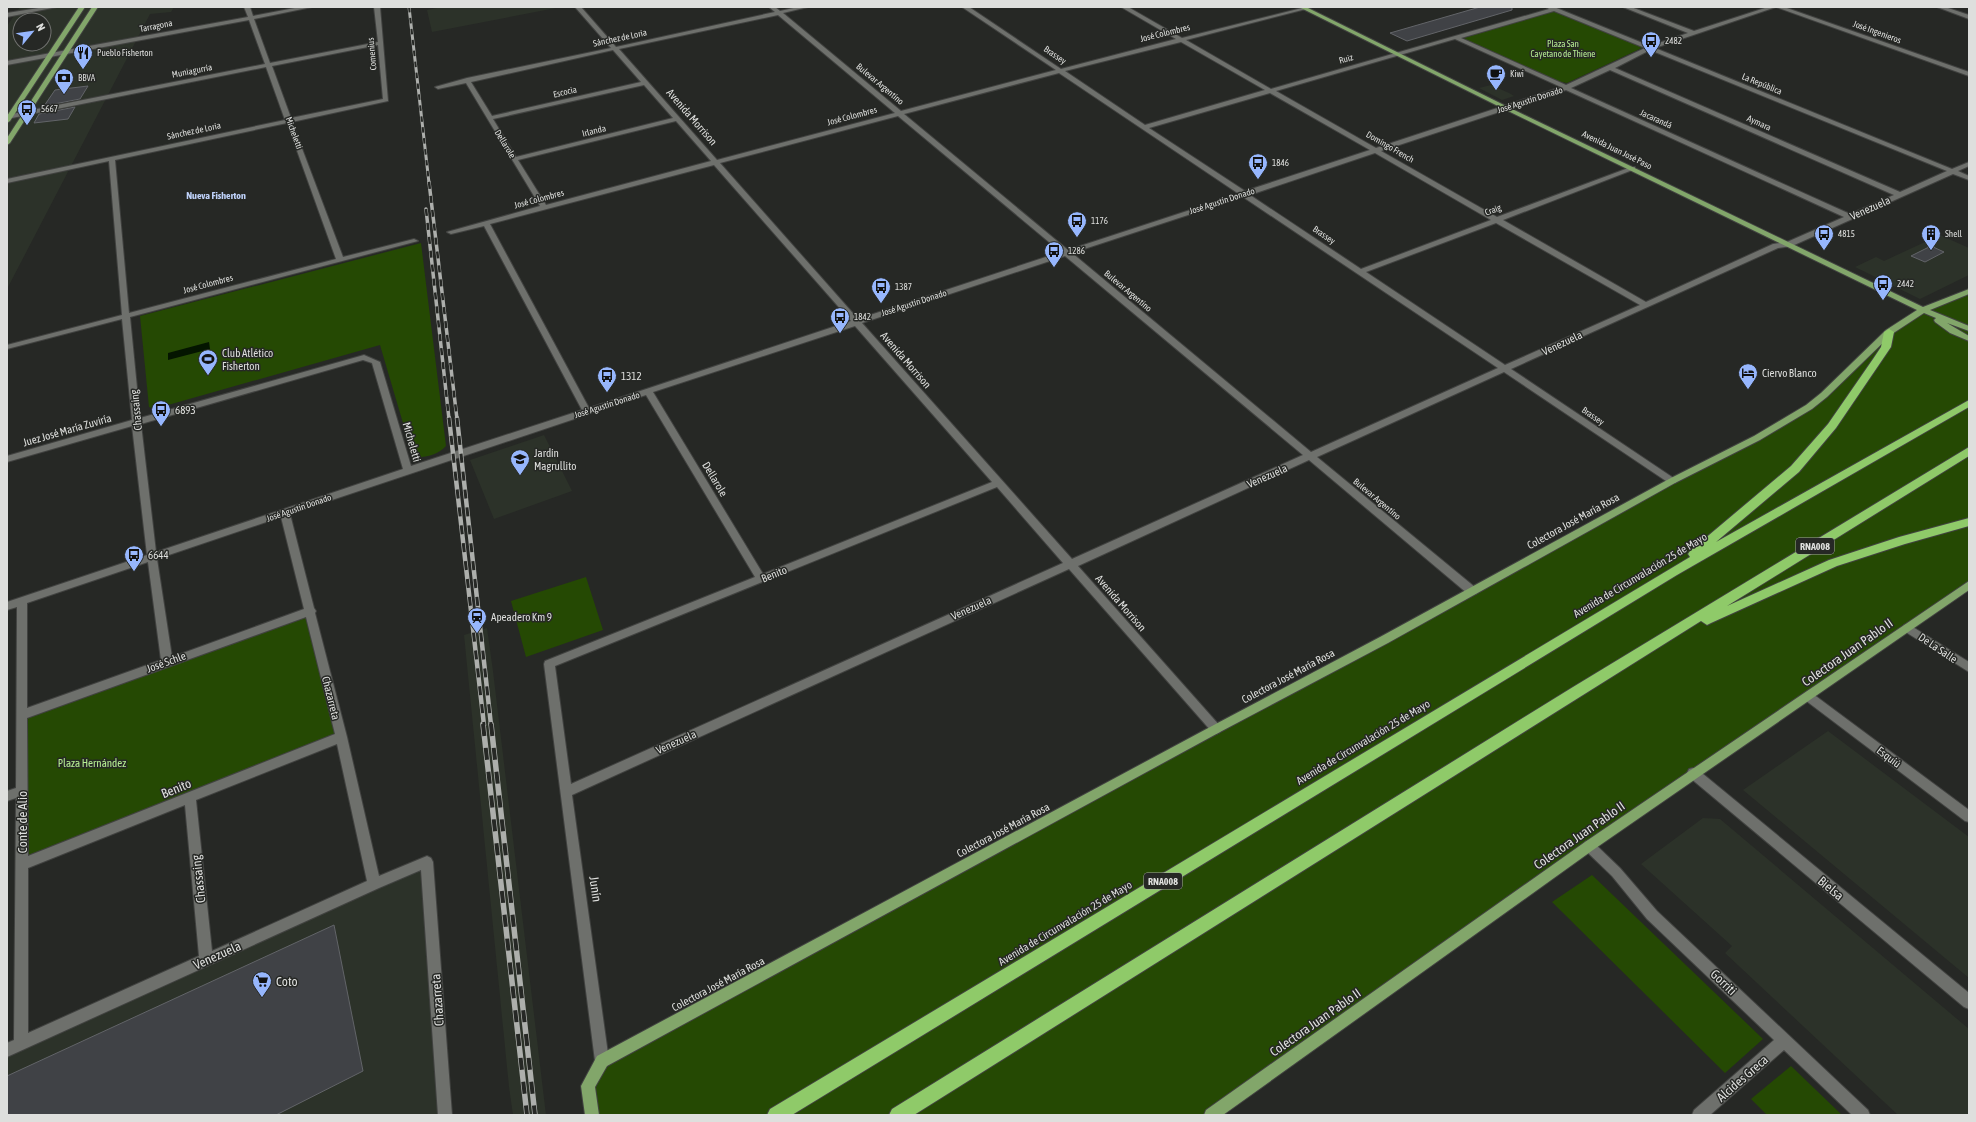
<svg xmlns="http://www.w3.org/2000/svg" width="1976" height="1122" font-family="'Asap Condensed',sans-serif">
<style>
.built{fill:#2c3229;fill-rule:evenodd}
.green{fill:#254903}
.water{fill:#041500}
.building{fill:#404246;stroke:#626468}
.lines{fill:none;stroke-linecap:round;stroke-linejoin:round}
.minor-casing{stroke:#414240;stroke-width:2}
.major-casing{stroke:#414240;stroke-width:2}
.highway-casing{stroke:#414240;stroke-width:2}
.minor{fill:#6e706c;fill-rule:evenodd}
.major{fill:#82a66a;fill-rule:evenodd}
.highway{fill:#8fca69;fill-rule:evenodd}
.rail-far3-casing{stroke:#adafac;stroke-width:3}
.rail-far2-casing{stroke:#adafac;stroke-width:3.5}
.rail-far1-casing{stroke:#adafac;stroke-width:4.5}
.rail-casing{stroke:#adafac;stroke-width:5.5}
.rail-far3{stroke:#262825;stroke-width:2;stroke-dasharray:5.5;stroke-linecap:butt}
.rail-far2{stroke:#262825;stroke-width:2.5;stroke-dasharray:7;stroke-linecap:butt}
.rail-far1{stroke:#262825;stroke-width:3;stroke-dasharray:9;stroke-linecap:butt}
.rail{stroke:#262825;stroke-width:4;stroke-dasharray:12;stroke-linecap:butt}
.labels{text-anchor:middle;stroke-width:3;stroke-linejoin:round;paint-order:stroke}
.far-street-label{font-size:9px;fill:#dedfdd;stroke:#262825}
.far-poi-label{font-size:9px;fill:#dedfdd;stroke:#262825;text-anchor:start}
.far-park-label{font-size:9px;fill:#b6ee92;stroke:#262825}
.far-neighbourhood-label{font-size:10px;font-weight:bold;fill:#bdd0f8;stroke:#262825}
.shield{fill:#262825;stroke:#a7a8a6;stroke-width:1}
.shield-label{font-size:10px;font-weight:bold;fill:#dedfdd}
.street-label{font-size:11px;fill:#dedfdd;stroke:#262825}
.poi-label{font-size:11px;fill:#dedfdd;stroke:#262825;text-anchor:start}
.park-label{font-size:11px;fill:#b6ee92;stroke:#262825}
.near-street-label{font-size:13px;fill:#dedfdd;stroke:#262825}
.near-poi-label{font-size:13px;fill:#dedfdd;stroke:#262825;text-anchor:start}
</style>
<rect width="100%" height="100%" fill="#262825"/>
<!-- built -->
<path class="built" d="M20,7H174L171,12L150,14L7,289V26ZM20,20H44V44H20Z
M442,7H561L432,32L427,10Z
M1491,85L1509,93L1514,96L1502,100L1479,88Z
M1940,235L1969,248V275L1920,299L1855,267L1876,257L1884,261Z
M544,435L572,491L494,519L470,460Z
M487,628L493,671L546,1115H513L509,1087L464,635Z
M1828,731L1969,837V978L1743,790Z
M1703,818L1720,819L1969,1029V1115H1898L1725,953L1732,946L1641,864Z
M427,862L445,1115H7V1050Z"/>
<!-- green -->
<path class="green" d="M1551,11L1573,17L1640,45L1642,48L1567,83L1552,80L1468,42L1464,38Z
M421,243L446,446C438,455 425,458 413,457L380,345L154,409L149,407L140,316Z
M1969,291V585L1211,1115H592L588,1086L602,1061L1809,407L1889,332L1923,310Z
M586,577L603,630L526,657L511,601Z
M311,611L341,737L21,865L22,715Z
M1592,875L1763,1039L1725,1073L1552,902Z
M1791,1066L1842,1115H1767L1751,1099Z"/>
<!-- water -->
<path class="water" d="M209,342L210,349L168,360V353Z"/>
<!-- building -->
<path class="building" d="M1480,7H1512V10L1407,41L1390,33Z
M88,86L80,99L44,106L55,90Z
M75,107L68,119L34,123L39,114Z
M1931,246L1944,252L1925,262L1911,256Z
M334,925L363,1071L276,1115H7V1076Z"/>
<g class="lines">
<!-- minor casing -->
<g class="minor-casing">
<path id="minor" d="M45,7H57L7,17V13Z
M244,7H250L253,16L300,7H312L254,19L270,63L378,42L374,7H380L388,101L292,122L343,257L414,239L418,241L130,317L140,418L364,355L380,362L411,466L582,410L484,226L451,234L447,232L540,206L466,83L438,89L435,87L467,78L611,48L575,7H581L616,47L775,12L769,7H775L780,11L798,7H808L783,13L901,111L1056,70L962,7H969L1061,69L1176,39L1121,7H1128L1182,38L1306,7V9L1186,40L1271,89L1549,9L1546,7H1554L1650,46L1688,33L1623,7H1631L1694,31L1768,7H1776L1655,48L1952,169L1969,162V166L1958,171L1969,176V180L1953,174L1792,246L1778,248L1511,369L1675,479L1677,481L1675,483H1669L1504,372L1317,457L1476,588L1477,591L1476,594H1468L1309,460L1078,566L1220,726L1222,729L1220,732L1216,734L1212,732L1069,569L572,795L609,1061L607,1066L602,1068L597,1066L595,1061L544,664L545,661L755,577L646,395L290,514L314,608L316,611L315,613L347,737L379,876L427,856L431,858L433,862L452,1115H438L421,870L379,888L7,1057V1043L14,1040L16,798L7,801V791L16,788L17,607L7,610V602L147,555L132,426L7,462V456L132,420L122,319L7,349V345L122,315L109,161L7,183V179L285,120L266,67L7,119V115L265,64L249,20L7,65V61L248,17ZM1554,11L1645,48L1566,85L1461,38ZM778,15L895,113L717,160L619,49ZM1455,39L1561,87L1376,148L1276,91ZM1181,42L1265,90L1145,125L1065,71ZM378,45L383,99L291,118L272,66ZM613,50L641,82L492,116L471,82ZM1650,50L1947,171L1900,192L1615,68ZM1610,70L1894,195L1850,214L1571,88ZM1059,73L1239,194L1068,250L904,114ZM644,85L673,118L516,157L493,119ZM1566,90L1844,217L1787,242L1773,244L1646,302L1503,220L1635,169V167H1631L1497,217L1381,151ZM1270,93L1370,150L1245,191L1149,128ZM898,116L1061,252L858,319L720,163ZM676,121L711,161L546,205L518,160ZM287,123L336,259L129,313L115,160ZM1375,153L1491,220L1361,269L1250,195ZM714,165L851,321L589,408L490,224ZM1243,197L1498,368L1311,452L1072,253ZM1496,223L1640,305L1505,365L1366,272ZM1065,256L1303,455L1072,559L862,323ZM855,326L992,482L763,574L653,392ZM363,360L372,363L403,469L156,552L141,424ZM997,487L1063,563L571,784L555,666ZM281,517L304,609L172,657L157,559ZM148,562L161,660L27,708V603ZM306,617L335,734L28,856L27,718ZM337,744L367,881L212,951L196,800ZM185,805L199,956L28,1033V868Z
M1776,7H1784L1969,72V76Z
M1937,7H1945L1969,15V19Z
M1908,624L1969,662V672L1904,631L1903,628L1904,625Z
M1809,692L1813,694L1969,810V822L1965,821L1805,700L1803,697L1805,694Z
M1693,768L1697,769L1969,993V1009L1964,1007L1689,777L1687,773L1689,769Z
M1589,840L1593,842L1620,868L1657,911L1868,1110L1870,1115H1852L1784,1050L1710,1115H1692L1694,1110L1774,1040L1647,919L1612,876L1585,850L1583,846L1585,842Z"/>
</g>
<!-- major casing -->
<g class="major-casing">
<path id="major" d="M79,7H85L10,121L7,123V116Z
M92,7H98L10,143L7,145V138Z
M1299,7H1306L1508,107L1923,307L1969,289V294L1930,310L1969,326V331L1947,323L1969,336V341L1950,333L1935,322L1934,320L1936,318L1924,313L1892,334L1827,397L1812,409L1760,440L1675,483L1388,643L1220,732L607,1066L595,1087L599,1115H585L581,1086L597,1056L1212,726L1380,637L1669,479L1754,436L1806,405L1821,393L1886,330L1917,310L1504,109Z
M1969,581V590L1593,850L1223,1115H1204L1206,1110L1585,842Z"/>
</g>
<!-- highway casing -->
<g class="highway-casing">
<path id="highway" d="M1889,329L1894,332L1891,347L1836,428L1799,472L1716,542L1969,400V407L1677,575L792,1115H767L770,1109L1690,557L1688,554L1690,551L1791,466L1828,424L1873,359L1881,347L1884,332Z
M1969,447V456L1727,606L1829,560L1899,537L1969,518V526L1905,544L1837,566L1711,623L1707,625L1701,621L914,1115H889L892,1109L1573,687Z"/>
</g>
<!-- minor -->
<use href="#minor" class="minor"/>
<!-- major -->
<use href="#major" class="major"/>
<!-- highway -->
<use href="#highway" class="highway"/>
<!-- rail-far3 casing -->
<g class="rail-far3-casing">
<path id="rail-far3" d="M409,7L429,183"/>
</g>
<!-- rail-far2 casing -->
<g class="rail-far2-casing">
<path id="rail-far2" d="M429,182L457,419
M426,209L449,419"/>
</g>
<!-- rail-far1 casing -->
<g class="rail-far1-casing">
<path id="rail-far1" d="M449,418L484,725
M457,418L491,725"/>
</g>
<!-- rail casing -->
<g class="rail-casing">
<path id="rail" d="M483,724L527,1115
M491,724L535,1115"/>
</g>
<!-- rail-far3 -->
<use href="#rail-far3" class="rail-far3"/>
<!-- rail-far2 -->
<use href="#rail-far2" class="rail-far2"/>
<!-- rail-far1 -->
<use href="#rail-far1" class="rail-far1"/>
<!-- rail -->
<use href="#rail" class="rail"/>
</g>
<!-- icons -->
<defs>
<g id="bus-pin" transform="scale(1)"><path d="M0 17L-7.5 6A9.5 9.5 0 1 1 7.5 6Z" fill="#96b6fd" stroke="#262825"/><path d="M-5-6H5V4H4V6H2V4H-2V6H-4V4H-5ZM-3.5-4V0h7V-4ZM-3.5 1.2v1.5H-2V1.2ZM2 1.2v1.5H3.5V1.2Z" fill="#111"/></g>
<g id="restaurant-pin" transform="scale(1)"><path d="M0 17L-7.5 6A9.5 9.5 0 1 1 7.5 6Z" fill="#96b6fd" stroke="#262825"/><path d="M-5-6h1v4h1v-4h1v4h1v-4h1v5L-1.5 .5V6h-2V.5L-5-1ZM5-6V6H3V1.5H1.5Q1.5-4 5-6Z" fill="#111"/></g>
<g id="cafe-pin" transform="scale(1)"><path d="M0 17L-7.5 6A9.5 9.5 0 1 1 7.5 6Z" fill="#96b6fd" stroke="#262825"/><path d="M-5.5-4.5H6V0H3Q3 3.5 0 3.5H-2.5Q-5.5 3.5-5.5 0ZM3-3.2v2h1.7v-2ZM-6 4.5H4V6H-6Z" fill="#111"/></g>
<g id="bank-pin" transform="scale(1)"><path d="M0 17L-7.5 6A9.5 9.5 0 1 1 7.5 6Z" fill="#96b6fd" stroke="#262825"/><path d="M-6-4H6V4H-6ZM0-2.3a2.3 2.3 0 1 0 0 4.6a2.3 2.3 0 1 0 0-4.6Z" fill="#111"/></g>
<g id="building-pin" transform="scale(1)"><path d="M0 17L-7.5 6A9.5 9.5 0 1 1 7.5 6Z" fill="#96b6fd" stroke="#262825"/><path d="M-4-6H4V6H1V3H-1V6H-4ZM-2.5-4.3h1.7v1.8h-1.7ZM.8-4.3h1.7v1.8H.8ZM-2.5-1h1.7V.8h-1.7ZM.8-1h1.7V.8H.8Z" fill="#111"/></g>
<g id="stadium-pin" transform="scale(1)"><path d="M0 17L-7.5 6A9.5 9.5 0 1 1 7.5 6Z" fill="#96b6fd" stroke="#262825"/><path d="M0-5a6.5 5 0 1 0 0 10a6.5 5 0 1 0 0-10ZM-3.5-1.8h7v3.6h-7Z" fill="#111"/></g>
<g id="hotel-pin" transform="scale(1)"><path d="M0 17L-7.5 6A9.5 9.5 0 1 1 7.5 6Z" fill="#96b6fd" stroke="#262825"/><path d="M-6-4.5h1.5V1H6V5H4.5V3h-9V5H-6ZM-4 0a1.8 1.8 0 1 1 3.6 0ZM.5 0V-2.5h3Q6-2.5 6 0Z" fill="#111"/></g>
<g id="school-pin" transform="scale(1)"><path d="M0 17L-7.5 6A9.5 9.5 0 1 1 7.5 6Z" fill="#96b6fd" stroke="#262825"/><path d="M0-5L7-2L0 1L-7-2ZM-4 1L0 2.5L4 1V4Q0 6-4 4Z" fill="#111"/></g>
<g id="station-pin" transform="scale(1)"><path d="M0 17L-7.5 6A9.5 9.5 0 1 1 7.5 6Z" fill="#96b6fd" stroke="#262825"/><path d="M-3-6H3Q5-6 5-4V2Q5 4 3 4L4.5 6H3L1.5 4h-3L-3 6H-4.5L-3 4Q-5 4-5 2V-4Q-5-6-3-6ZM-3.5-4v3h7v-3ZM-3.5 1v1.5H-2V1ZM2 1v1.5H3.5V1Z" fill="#111"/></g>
<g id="supermarket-pin" transform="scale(1)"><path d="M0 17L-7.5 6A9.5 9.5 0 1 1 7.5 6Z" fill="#96b6fd" stroke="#262825"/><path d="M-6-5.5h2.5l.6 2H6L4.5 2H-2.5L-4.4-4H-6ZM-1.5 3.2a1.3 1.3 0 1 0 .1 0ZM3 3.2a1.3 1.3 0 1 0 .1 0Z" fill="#111"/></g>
</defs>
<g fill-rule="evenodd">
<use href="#bus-pin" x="1651" y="41"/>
<use href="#restaurant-pin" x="83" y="53"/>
<use href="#cafe-pin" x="1496" y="74"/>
<use href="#bank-pin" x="64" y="78"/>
<use href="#bus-pin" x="27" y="109"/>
<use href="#bus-pin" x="1258" y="163"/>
<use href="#bus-pin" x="1077" y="221"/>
<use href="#bus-pin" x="1824" y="234"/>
<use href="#building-pin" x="1931" y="234"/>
<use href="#bus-pin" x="1054" y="251"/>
<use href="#bus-pin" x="1883" y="284"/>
<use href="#bus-pin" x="881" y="287"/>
<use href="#bus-pin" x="840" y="317"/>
<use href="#stadium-pin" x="208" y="359"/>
<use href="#hotel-pin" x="1748" y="373"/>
<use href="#bus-pin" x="607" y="376"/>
<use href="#bus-pin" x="161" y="410"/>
<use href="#school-pin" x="520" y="459"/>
<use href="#bus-pin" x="134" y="555"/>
<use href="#station-pin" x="477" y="617"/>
<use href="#supermarket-pin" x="262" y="981"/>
</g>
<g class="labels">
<!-- far-street labels -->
<g class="far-street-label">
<text transform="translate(156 26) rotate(-11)" y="3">Tarragona</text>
<text transform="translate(1877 32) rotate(20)" y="3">José Ingenieros</text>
<text transform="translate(1165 33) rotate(-14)" y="3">José Colombres</text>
<text transform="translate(620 38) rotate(-12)" y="3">Sánchez de Loria</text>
<text transform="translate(372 54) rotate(-95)" y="3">Comenius</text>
<text transform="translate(1055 55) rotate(34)" y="3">Brassey</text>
<text transform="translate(1346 59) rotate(-16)" y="3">Ruiz</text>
<text transform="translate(192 71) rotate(-11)" y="3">Muniagurría</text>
<text transform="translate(880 84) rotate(40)" y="3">Bulevar Argentino</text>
<text transform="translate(1762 84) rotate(22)" y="3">La República</text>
<text transform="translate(565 92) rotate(-13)" y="3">Escocia</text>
<text transform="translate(1530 100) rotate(-18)" y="3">José Agustín Donado</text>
<text transform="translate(852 116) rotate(-15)" y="3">José Colombres</text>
<text transform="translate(1656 119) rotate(24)" y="3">Jacarandá</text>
<text transform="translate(1759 123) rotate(24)" y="3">Aymara</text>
<text transform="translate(194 131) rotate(-12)" y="3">Sánchez de Loria</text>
<text transform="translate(594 131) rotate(-14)" y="3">Irlanda</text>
<text transform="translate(294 133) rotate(70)" y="3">Micheletti</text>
<text transform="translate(505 144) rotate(58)" y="3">Dellarole</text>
<text transform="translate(1390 147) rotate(30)" y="3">Domingo French</text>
<text transform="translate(1617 150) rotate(26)" y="3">Avenida Juan José Paso</text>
<text transform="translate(539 199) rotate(-15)" y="3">José Colombres</text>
<text transform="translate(1222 201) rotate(-18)" y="3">José Agustín Donado</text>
<text transform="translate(1493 210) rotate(-21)" y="3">Craig</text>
<text transform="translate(1324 235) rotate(34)" y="3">Brassey</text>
<text transform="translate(208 284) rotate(-15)" y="3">José Colombres</text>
<text transform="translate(1128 291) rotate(40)" y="3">Bulevar Argentino</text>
<text transform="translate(914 303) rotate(-18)" y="3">José Agustín Donado</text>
<text transform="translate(607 405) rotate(-18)" y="3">José Agustín Donado</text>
<text transform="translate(1593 416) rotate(34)" y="3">Brassey</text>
<text transform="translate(1377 499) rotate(40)" y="3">Bulevar Argentino</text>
<text transform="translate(299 508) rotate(-19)" y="3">José Agustín Donado</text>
</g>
<!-- far-poi labels -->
<g class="far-poi-label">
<text x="1665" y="44">2482</text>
<text x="97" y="56">Pueblo Fisherton</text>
<text x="1510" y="77">Kiwi</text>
<text x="78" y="81">BBVA</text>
<text x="41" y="112">5667</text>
<text x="1272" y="166">1846</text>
<text x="1091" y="224">1176</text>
<text x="1838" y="237">4815</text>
<text x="1945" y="237">Shell</text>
<text x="1068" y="254">1286</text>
<text x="1897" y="287">2442</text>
<text x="895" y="290">1387</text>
<text x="854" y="320">1842</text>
</g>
<!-- far-park labels -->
<g class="far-park-label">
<text x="1563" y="47">Plaza San<tspan x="1563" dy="10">Cayetano de Thiene</tspan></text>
</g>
<!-- far-neighbourhood labels -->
<g class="far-neighbourhood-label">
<text x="216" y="199">Nueva Fisherton</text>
</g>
<!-- shield labels -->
<g class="shield">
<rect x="1796" y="538" width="38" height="16" rx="3"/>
<rect x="1144" y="873" width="38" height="16" rx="3"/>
</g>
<g class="shield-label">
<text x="1815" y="550">RNA008</text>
<text x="1163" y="885">RNA008</text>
</g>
<!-- street labels -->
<g class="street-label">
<text transform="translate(692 117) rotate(49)" y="4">Avenida Morrison</text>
<text transform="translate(1870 208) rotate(-24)" y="4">Venezuela</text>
<text transform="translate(1562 343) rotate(-25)" y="4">Venezuela</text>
<text transform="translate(906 360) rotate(49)" y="4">Avenida Morrison</text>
<text transform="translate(136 410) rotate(-96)" y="4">Chassaing</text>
<text transform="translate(67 430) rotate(-16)" y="4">Juez José María Zuviría</text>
<text transform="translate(412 442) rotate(74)" y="4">Micheletti</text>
<text transform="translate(1267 476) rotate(-24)" y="4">Venezuela</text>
<text transform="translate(715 479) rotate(59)" y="4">Dellarole</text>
<text transform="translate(1573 521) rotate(-29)" y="4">Colectora José María Rosa</text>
<text transform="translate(774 574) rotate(-22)" y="4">Benito</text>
<text transform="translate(1640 575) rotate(-31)" y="4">Avenida de Circunvalación 25 de Mayo</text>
<text transform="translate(1121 603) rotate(49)" y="4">Avenida Morrison</text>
<text transform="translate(971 608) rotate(-24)" y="4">Venezuela</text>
<text transform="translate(1938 648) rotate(34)" y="4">De La Salle</text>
<text transform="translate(166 662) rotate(-20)" y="4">José Schle</text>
<text transform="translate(1288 676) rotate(-28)" y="4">Colectora José María Rosa</text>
<text transform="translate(331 698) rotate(76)" y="4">Chazarreta</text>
<text transform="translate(676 742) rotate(-24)" y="4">Venezuela</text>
<text transform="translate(1363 742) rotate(-31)" y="4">Avenida de Circunvalación 25 de Mayo</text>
<text transform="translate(1889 757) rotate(37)" y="4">Esquiú</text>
<text transform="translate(1003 830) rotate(-28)" y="4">Colectora José María Rosa</text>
<text transform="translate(1065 923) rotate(-31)" y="4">Avenida de Circunvalación 25 de Mayo</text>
<text transform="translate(718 984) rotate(-28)" y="4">Colectora José María Rosa</text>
</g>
<!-- poi labels -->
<g class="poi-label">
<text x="222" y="357">Club Atlético<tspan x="222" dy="13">Fisherton</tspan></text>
<text x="1762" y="377">Ciervo Blanco</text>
<text x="621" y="380">1312</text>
<text x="175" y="414">6893</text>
<text x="534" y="457">Jardín<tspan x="534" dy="13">Magrullito</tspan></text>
<text x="148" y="559">6644</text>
<text x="491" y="621">Apeadero Km 9</text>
</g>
<!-- park labels -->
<g class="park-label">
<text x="92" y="767">Plaza Hernández</text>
</g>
<!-- near-street labels -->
<g class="near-street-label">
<text transform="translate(1847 652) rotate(-35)" y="5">Colectora Juan Pablo II</text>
<text transform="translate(176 788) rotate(-22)" y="5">Benito</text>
<text transform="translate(22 822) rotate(-90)" y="5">Conte de Alio</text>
<text transform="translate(1579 835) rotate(-35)" y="5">Colectora Juan Pablo II</text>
<text transform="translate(198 879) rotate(-96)" y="5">Chassaing</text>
<text transform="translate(1831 888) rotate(40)" y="5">Bielsa</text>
<text transform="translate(596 889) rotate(82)" y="5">Junín</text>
<text transform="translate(217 955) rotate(-24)" y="5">Venezuela</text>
<text transform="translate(1724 982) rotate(44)" y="5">Gorriti</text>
<text transform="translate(437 1000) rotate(-94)" y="5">Chazarreta</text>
<text transform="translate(1315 1022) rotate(-35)" y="5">Colectora Juan Pablo II</text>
<text transform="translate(1742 1078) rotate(-41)" y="5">Alcides Greca</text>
</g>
<!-- near-poi labels -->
<g class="near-poi-label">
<text x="276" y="986">Coto</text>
</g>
</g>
<!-- border -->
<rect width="1976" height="1122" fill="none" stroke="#dedfdd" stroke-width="16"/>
<!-- north arrow -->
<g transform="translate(32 32) rotate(61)"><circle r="19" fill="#262825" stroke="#70716f"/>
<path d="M0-3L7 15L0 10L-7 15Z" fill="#96b6fd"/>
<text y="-6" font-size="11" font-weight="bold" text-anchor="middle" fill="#dedfdd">N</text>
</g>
</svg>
